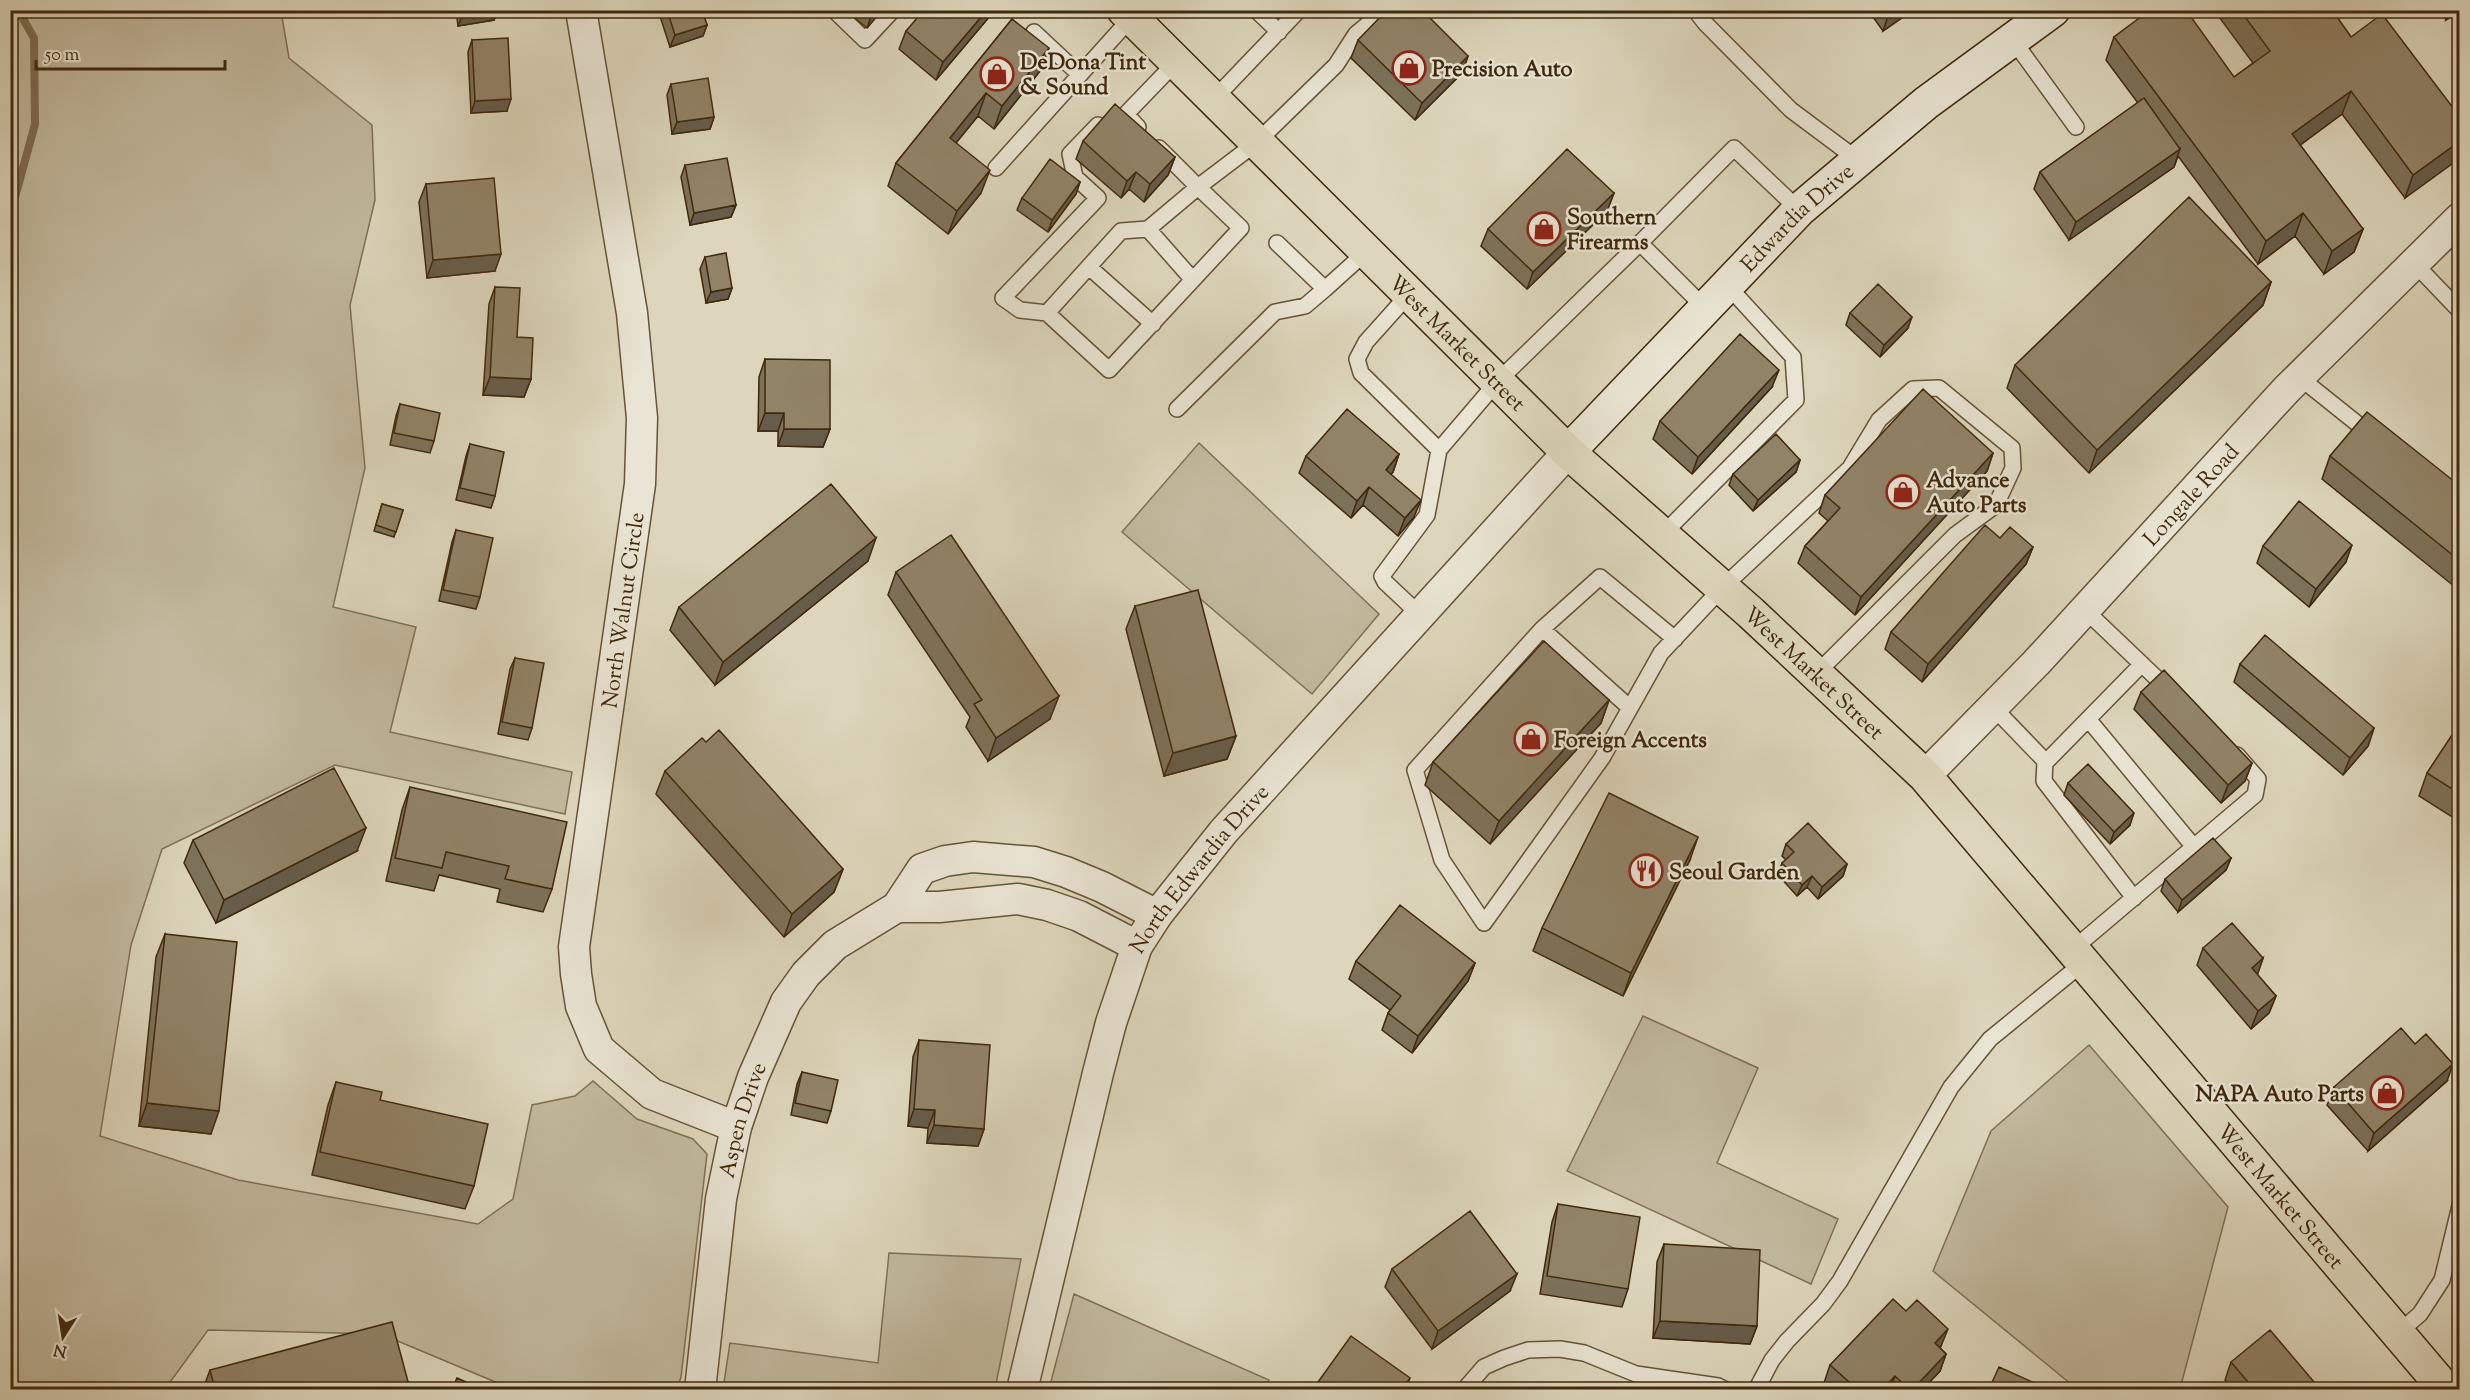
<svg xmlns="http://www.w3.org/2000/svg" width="2470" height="1400" font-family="'Sorts Mill Goudy',serif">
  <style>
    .green { fill: #c2b99e; stroke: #807156; stroke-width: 1.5 }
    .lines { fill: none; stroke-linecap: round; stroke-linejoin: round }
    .stream { stroke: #7d6d52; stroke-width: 8 }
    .lane-casing { stroke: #665439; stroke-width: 18 }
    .street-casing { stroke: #665439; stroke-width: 33 }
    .secondary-casing { stroke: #3f290d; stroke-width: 36 }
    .primary-casing { stroke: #3f290d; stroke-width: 36 }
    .lane { stroke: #e9e4d3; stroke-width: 15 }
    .street { stroke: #e9e4d3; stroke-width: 30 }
    .secondary { stroke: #e9e4d3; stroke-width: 33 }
    .primary { stroke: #ddd6bc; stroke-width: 33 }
    .wall { fill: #7d7159; stroke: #3f290d; stroke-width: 1.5 }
    .shaded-wall { fill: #665c49; stroke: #3f290d; stroke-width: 1.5 }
    .building { fill: #918368; stroke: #3f290d; stroke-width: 1.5 }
    .labels { text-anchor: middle; stroke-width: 5; stroke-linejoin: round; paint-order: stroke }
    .poi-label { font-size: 22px; font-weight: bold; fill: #3f290d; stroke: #e9e4d3; text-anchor: start }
    .street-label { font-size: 22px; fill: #3f290d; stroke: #e9e4d3 }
  </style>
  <rect width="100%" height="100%" fill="#ddd6bc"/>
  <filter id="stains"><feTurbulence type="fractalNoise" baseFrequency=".00333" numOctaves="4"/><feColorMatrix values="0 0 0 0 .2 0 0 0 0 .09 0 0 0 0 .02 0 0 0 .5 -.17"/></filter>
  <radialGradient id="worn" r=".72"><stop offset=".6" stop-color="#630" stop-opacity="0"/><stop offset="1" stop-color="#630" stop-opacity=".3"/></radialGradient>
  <!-- green -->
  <path class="green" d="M10,11h271l8,47 83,67 3,75 -25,105 15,163 -32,139 83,20 -26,105 182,40 -7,42 -230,-49 -173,84 -31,96 -31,191 138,44 240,44 35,-25 19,-94 43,-9 18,-15 44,38 56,20 14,15 -26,223 -4,12h-165l-131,-55 -173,-4 -43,59h-154z
    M1199,443l180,171 -67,80 -190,-162z
    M1643,1016l115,52 -41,95 121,56 -27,65 -244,-113z
    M2089,1045l139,162 -48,182h-103l-144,-118 58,-140z
    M889,1253l132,6 -26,130h-272l7,-46 148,20z
    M1074,1294l195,86 -6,10 -214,-1z"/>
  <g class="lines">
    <!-- stream -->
    <path class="stream" d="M10,216l25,-92 -1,-86 -16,-28"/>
    <!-- lane casing -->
    <g class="lane-casing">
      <path id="lane" d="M834,10l31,30 28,-30
        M1256,10l23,22
        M1695,10l11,14 85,86 67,50
        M1034,32l46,43
        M2013,40l63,87
        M1213,100l86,-90
        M1098,125l-28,29 5,23 23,21 -95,100 17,12 27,3 62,57 132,-142 -43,-41 58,-44 80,-78 20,-31 29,-24
        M1138,127l-12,-13 50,-52
        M1159,148l39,39 -50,42 45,51
        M996,168l135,-150
        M1277,243l48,46 41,-37
        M1640,243l94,-95 65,62
        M2414,263l46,48
        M1089,267l64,57
        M1409,294l-43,48 -9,17 4,14 78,77
        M1047,313l74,-82 27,-2
        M2299,377l75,60
        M1177,409l98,-97 30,-6 20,-17
        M1662,535l134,-135 -3,-43 -67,-73
        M2085,610l85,81
        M1419,614l-34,-32 -3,-6 45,-61 12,-65 58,-68 143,-139 65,65
        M1542,629l58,-52 75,62
        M1993,707l52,54 -1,20 90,117
        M1630,708l-88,-79 -127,141 27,90 42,63 118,-165 59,-105 61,-65 128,-120 29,-48 34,-31 26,-1 73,60 1,20 -17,37 -41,30 -139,139
        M2088,719l106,128
        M2045,763l97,-99
        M2072,950l183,-155 3,-16 -21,-24
        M2398,1333l22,-19 22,-34 18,-74
        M1464,1390l20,-23 20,-9 24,-8 32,-1 24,4 52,21 82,12 8,4
        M1756,1390l16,-30 15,-19 36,-37 17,-23 111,-194 39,-48 93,-76"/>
    </g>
    <!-- street casing -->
    <g class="street-casing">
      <g id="street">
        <path d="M581,10l51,303 10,105 -2,66 -66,463 2,27 5,32 18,43 53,45 84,33"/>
        <path id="s1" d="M1925,776l111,-113 251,-274 173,-171"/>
        <path d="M897,907h42l79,-8 29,6 32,11 58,30"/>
        <path id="s2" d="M700,1390l21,-191 15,-72 17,-50 33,-75 20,-28 29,-29 62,-38 25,-38 23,-8 28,-4 61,5 32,10 36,15 55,28"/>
        <path id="s3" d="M1022,1390l76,-317 13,-50 26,-77 20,-31 67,-84 344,-379"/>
      </g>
    </g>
    <!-- secondary casing -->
    <g class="secondary-casing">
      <g id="secondary">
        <path id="s4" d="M1568,452l231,-242 127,-107 127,-93"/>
      </g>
    </g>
    <!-- primary casing -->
    <g class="primary-casing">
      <g id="primary">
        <path id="s5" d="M1124,10l444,442 183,161 174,163 521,614"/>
      </g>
    </g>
    <!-- lane -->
    <use href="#lane" class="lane"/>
    <!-- street -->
    <use href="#street" class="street"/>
    <!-- secondary -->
    <use href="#secondary" class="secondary"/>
    <!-- primary -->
    <use href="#primary" class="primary"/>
  </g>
  <!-- wall -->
  <path class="wall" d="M456,10h42l-4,10 -36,6z
    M658,10h44l5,15 -4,11 -33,11z
    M845,10h37l-15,18z
    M995,10l-59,70 -37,-31 7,-18z
    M1868,10h45l-30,21z
    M2214,10h118l19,27 109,80 -55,81 -63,-84 -42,31 63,84 -9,23 -30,22 -29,-38 -37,28 -80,-108 -4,11 -105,73 -35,-51 6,-17 98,-69 -32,-43 8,-23 120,40 19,-14z
    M2440,10h20v1l-14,9z
    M1012,19l28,52 -46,58 -16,-13 -22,27 25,50 -33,41 -60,-48 8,-23z
    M472,40l35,71 -36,2 -3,-61z
    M1358,40l110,16 -6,17 -47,47 -64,-62z
    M671,84l43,33 -4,12 -38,5 -5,-39z
    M1083,141l92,16 -7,18 -24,27 -15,-13 -8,9 -45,-39z
    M685,165l51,40 -5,12 -41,8 -9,-48z
    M1080,182l-4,12 -28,38 -31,-22 5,-12z
    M426,184l69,87 -68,7 -8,-76z
    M1614,193l-7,18 -80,78 -46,-43 7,-17z
    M705,257l27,31 -4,11 -22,4 -6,-34z
    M2271,282l-8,23 -174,168 -82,-85 8,-23z
    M495,287l22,50 14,42 -7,18 -41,-2 6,-91z
    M1850,313l58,15 -28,29 -34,-32z
    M765,359l65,70 -7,18 -45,-1v-15h-20l1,-54z
    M1772,387l-80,87 -39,-35 7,-18z
    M400,404l34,37 -4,12 -40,-8 6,-29z
    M470,444l25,52 -4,12 -35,-8 10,-44z
    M1993,453l-6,18 -132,144 -57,-52 7,-17 23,-25 -9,-8 6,-18z
    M1399,454l-6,18 -2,2 23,43 -16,19 -35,-31 -12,13 -52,-45 7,-17z
    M2330,456l130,30v105l-138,-112z
    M1800,460l-4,12 -43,39 -24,-26 4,-11z
    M382,504l21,6 -9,27 -20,-6z
    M456,530l24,67 -4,12 -37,-8 13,-59z
    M2000,538l33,9 -7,17 -104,118 -37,-33 6,-17z
    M2263,546l83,16 -37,45 -52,-44z
    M868,561l-153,124 -45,-55 9,-23z
    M896,572l154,147 -62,42 -22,-34 4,-10 -82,-122z
    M1135,606l101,130 -9,23 -63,17 -38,-147z
    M515,658l17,70 -4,12 -30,-6 12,-65z
    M2240,664l134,64 -6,18 -25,29 -109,-93z
    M2141,692l111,71 -7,18 -24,22 -87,-94z
    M1609,700l-8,23 -111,121 -65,-59 8,-23z
    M2460,723v99l-41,-26 8,-23z
    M665,771l178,98 -9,23 -50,45 -128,-143z
    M2068,783l62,42 -20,19 -46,-49z
    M410,787l142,102 -9,23 -46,-10 3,-13 -61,-14 -5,16 -48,-10 16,-71z
    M193,840l164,11 -141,72 -32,-60z
    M1786,844l61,20 -4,12 -25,23 -11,-12 -10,9 -19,-21 4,-12 4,-3 -4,-4z
    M2231,858l-5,12 -48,42 -17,-21 4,-12z
    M1690,860l-67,136 -90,-45 9,-23z
    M165,934l46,200 -72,-8 17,-169z
    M2203,948l60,10 -6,17 19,21 -7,17 -18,16 -54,-64z
    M1356,961l119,2 -7,18 -56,72 -30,-23 6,-17 2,-3 -41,-31z
    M919,1040l65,89 -6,17 -51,-3 1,-15 -20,-2 5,-69z
    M802,1072l29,39 -4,12 -36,-8 6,-31z
    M2447,1081l-79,70 -41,-46 7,-18z
    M336,1082l44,18 94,86 -9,23 -153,-34 16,-70z
    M1558,1204l70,85 -6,18 -82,-13 12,-72z
    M1664,1244l93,82 -7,18 -97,-6 4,-76z
    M1392,1269l118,22 -78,58 -47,-62z
    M1941,1346l-1,2 6,6 -6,17 -17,18h-92l-7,-6 6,-18z
    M2231,1362l89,27h-87l-8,-9z
    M210,1370l200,19h-207z"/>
  <!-- shaded-wall -->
  <path class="shaded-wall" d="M486,10h12l-4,10 -36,6 5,-12z
    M882,10l-15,18 6,-17z
    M987,10h8l-59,70 7,-18z
    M1890,10h23l-30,21z
    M2450,10l10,1 -14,9z
    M707,25l-4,11 -33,11 5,-12z
    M1049,48l-9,23 -46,58 8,-23z
    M1468,56l-6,17 -47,47 7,-17z
    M2351,91l-9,23 -58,43 8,-23z
    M986,93l-8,23 -37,45 9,-23z
    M511,99l-4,12 -36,2 4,-12z
    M714,117l-4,12 -38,5 5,-12z
    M2460,141v17l-55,40 8,-23z
    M2180,149l-6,18 -105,73 7,-18z
    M1175,157l-7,18 -24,27 6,-18z
    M990,170l-9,23 -33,41 9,-23z
    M1136,172l-7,17 -8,9 6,-17z
    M1080,182l-4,12 -28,38 4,-12z
    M1614,193l-7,18 -80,78 6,-17z
    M736,205l-5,12 -41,8 4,-12z
    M2303,213l-8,23 -37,28 8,-23z
    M2363,229l-9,23 -30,22 8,-23z
    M501,254l-6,17 -68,7 6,-18z
    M2271,282l-8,23 -174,168 8,-23z
    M732,288l-4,11 -22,4 5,-11z
    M1912,317l-4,11 -28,29 4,-12z
    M1779,370l-7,17 -80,87 6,-17z
    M490,377l41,2 -7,18 -41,-2z
    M765,413h19l-6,18h-20z
    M784,429h46l-7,18 -45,-1z
    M1993,453l-6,18 -132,144 6,-18z
    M1399,454l-6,18 -14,15 7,-17z
    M1800,460l-4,12 -43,39 5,-11z
    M1369,487l-6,18 -12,13 6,-17z
    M1421,500l-7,17 -16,19 7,-18z
    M876,538l-8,23 -153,124 8,-23z
    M2352,545l-6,17 -37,45 7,-18z
    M2033,547l-7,17 -104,118 6,-18z
    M1059,696l-9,23 -62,42 8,-23z
    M1609,700l-8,23 -111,121 9,-23z
    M2374,728l-6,18 -25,29 7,-17z
    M1236,736l-9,23 -63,17 9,-23z
    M2252,763l-7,18 -24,22 7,-18z
    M2134,813l-4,12 -20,19 4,-12z
    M366,828l-9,23 -141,72 8,-23z
    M1698,837l-8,23 -67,136 8,-23z
    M2231,858l-5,12 -48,42 4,-12z
    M1847,864l-4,12 -25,23 4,-12z
    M843,869l-9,23 -50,45 8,-23z
    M1812,876l-5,11 -10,9 5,-11z
    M2263,958l-6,18 -5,-8z
    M1475,963l-7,18 -56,72 6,-17z
    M2276,996l-7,17 -18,16 7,-18z
    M2453,1064l-6,17 -79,70 6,-18z
    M147,1103l72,8 -8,23 -72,-8z
    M914,1109l21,1 -7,18 -20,-2z
    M934,1125l50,4 -6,17 -51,-3z
    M1517,1274l-7,17 -78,58 6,-18z
    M1660,1321l97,5 -7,18 -97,-6z
    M1948,1329l-7,17 -13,15 7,-18z
    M1946,1354l-6,17 -17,18h-10z
    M1895,1376l-5,13h-7z
    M1410,1378l-4,11h-4z"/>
  <!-- building -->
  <path class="building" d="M462,10h24l-23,4z
    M667,10h35l5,15 -32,10z
    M924,10h63l-44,52 -37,-31z
    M1387,10h35l46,46 -46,47 -64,-63z
    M2150,10h36l48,67 36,-26 -30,-41h92l19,27 31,-23 78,103v24l-47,34 -62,-84 -59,43 71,95 -31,22 -29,-38 -37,28 -152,-204z
    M1012,19l37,29 -47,58 -16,-13 -36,45 40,32 -33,41 -61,-48z
    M508,38l3,61 -36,2 -3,-61z
    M708,78l6,39 -37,5 -6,-38z
    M2144,98l36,51 -104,73 -36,-50z
    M1115,104l60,53 -25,27 -14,-12 -9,9 -44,-40z
    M1567,149l47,44 -81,79 -45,-43z
    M727,158l9,47 -42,8 -9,-48z
    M1050,159l30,23 -28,38 -30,-22z
    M494,178l7,76 -68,6 -7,-76z
    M2189,197l82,85 -174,168 -82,-85z
    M726,253l6,35 -21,4 -6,-35z
    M1878,284l34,33 -28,28 -34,-32z
    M495,287l25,1 -3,49 16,1 -2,41 -41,-2z
    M1740,334l39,36 -81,87 -38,-36z
    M765,359l65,1v69h-46v-16h-19z
    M1923,389l70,64 -132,144 -56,-51 35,-38 -15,-13z
    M400,404l40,9 -6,28 -40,-8z
    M1347,409l52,45 -13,16 35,30 -16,18 -36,-31 -12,14 -51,-45z
    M2367,412l93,74v75l-130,-105z
    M1776,434l24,26 -42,40 -25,-26z
    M470,444l34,8 -9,44 -35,-8z
    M831,484l45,54 -153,124 -44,-55z
    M2299,501l53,44 -36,44 -53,-43z
    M382,504l21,6 -7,22 -20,-7z
    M1985,525l15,13 10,-11 23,20 -105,117 -37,-32z
    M456,530l37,8 -13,59 -37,-7z
    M951,535l108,161 -63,42 -22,-34 8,-4 -86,-128z
    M1198,590l38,146 -63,17 -38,-147z
    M2265,635l109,93 -24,30 -110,-94z
    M1544,641l65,59 -110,121 -66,-59z
    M515,658l29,5 -12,65 -30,-6z
    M2164,670l88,93 -24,22 -87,-93z
    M2460,723v71l-33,-21z
    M719,730l124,139 -51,45 -127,-143 37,-33 4,4z
    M2088,764l46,49 -20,19 -46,-49z
    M334,768l32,60 -142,72 -31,-60z
    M410,787l157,35 -15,67 -47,-10 4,-13 -63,-14 -4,16 -47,-10z
    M1609,793l89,44 -67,136 -89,-45z
    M1808,823l39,41 -25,23 -10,-11 -10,9 -20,-22 12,-11 -8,-8z
    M2213,838l18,20 -49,42 -17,-21z
    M1400,905l75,58 -57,73 -30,-23 13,-17 -45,-35z
    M2232,923l31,35 -11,10 24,28 -18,15 -55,-63z
    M165,934l72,8 -18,169 -72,-8z
    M2401,1028l14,16 11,-10 27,30 -79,69 -40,-46z
    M919,1040l71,5 -6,84 -50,-4 1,-15 -21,-1z
    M802,1072l36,8 -7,31 -36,-8z
    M336,1082l46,10 -2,8 108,24 -14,62 -154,-34z
    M1558,1204l82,13 -12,72 -81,-13z
    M1470,1211l47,63 -79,57 -46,-62z
    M1664,1244l96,6 -3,76 -97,-5z
    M1893,1299l13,12 11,-11 31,29 -13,14 11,11 -33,35h-4l-14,-13 -12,13h-26l-27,-24z
    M392,1322l18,67h-195l-5,-19z
    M2270,1330l50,59h-66l-23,-27z
    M1351,1336l59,42 -8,11h-89z
    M1999,1367l49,22h-59z
    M457,1378l25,11h-30z"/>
  <!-- icons -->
  <defs>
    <g id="shop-ring" transform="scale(1.725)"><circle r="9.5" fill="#e9e4d3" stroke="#8f2418" stroke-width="1.5"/><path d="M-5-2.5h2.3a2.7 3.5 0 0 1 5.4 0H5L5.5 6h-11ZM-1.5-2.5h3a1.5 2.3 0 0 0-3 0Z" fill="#8f2418"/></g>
    <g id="restaurant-ring" transform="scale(1.725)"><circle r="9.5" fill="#e9e4d3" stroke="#8f2418" stroke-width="1.5"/><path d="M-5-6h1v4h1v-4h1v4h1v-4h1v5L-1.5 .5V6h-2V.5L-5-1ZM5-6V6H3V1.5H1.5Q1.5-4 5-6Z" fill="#8f2418"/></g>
  </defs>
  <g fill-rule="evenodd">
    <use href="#shop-ring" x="1409" y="68"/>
    <use href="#shop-ring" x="997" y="74"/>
    <use href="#shop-ring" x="1544" y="229"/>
    <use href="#shop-ring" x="1903" y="492"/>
    <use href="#shop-ring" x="1531" y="739"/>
    <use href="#restaurant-ring" x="1646" y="871"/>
    <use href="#shop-ring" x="2387" y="1093"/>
  </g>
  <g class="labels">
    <!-- poi labels -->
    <g class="poi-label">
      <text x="1020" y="69">DeDona Tint<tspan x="1020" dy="25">&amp; Sound</tspan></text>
      <text x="1432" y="76">Precision Auto</text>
      <text x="1567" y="224">Southern<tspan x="1567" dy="25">Firearms</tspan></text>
      <text x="1926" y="487">Advance<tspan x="1926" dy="25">Auto Parts</tspan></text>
      <text x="1554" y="747">Foreign Accents</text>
      <text x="1669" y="879">Seoul Garden</text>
      <text x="2364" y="1101" text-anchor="end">NAPA Auto Parts</text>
    </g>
    <!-- street labels -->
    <g class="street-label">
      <text dy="8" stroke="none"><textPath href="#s4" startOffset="328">Edwardia Drive</textPath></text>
      <text dy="8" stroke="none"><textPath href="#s5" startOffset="471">West Market Street</textPath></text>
      <text dy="8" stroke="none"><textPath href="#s1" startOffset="387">Longale Road</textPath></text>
      <text transform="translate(622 610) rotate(-82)" y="8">North Walnut Circle</text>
      <text dy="8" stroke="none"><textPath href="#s5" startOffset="957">West Market Street</textPath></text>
      <text dy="8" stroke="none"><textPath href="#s3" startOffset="558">North Edwardia Drive</textPath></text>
      <text dy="8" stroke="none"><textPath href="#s2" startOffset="274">Aspen Drive</textPath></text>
      <text dy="8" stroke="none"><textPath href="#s5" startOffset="1659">West Market Street</textPath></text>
    </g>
  </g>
  <!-- margin -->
  <rect width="2470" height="1400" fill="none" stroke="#ddd6bc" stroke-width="36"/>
  <rect x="12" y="12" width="2446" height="1376" fill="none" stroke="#3f290d" stroke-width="3"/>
  <rect x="18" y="18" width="2434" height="1364" fill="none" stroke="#3f290d" stroke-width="1.5"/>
  <!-- north arrow -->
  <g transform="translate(63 1337) rotate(192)" stroke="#e9e4d3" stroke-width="4.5" paint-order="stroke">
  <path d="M0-4.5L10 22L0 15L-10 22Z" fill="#3f290d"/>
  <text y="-9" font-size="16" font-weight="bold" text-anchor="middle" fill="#3f290d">N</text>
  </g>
  <!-- scale -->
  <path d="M36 60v9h189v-9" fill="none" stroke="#3f290d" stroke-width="3"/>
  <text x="45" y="60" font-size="18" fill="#3f290d" stroke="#e9e4d3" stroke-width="4.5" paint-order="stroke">50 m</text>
  <rect width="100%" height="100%" filter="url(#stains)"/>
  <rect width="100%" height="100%" fill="url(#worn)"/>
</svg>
